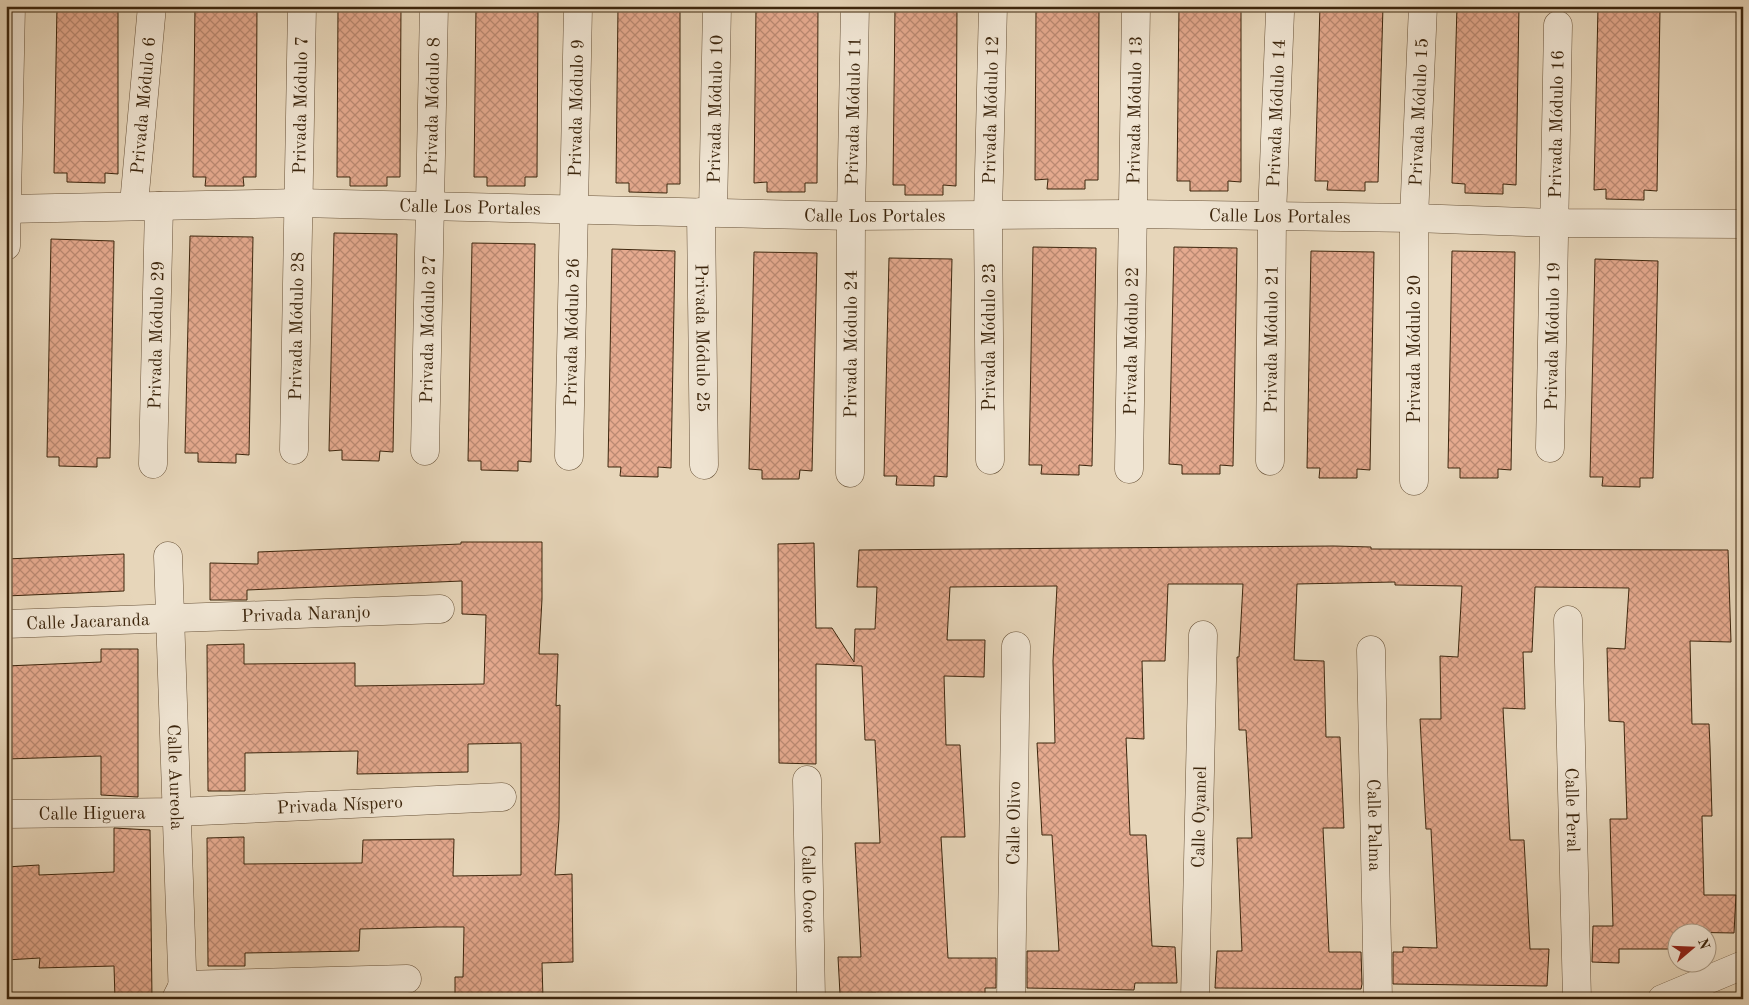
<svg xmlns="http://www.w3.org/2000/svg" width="1749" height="1005" font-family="'Old Standard TT',serif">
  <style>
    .building { fill: url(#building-cross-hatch); stroke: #3d260d }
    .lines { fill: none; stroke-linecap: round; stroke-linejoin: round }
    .minor-casing { stroke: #685238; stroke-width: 29 }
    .minor { stroke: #efe4d2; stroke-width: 28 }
    .labels { text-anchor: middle; stroke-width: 4.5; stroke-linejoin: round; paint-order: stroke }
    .street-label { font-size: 18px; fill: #3d260d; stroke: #efe4d2 }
  </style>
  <defs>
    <pattern id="building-cross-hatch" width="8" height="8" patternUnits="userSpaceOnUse" patternTransform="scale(1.25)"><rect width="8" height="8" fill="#e5aa8f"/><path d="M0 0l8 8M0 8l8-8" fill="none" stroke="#bb8a73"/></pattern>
  </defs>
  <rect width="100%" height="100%" fill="#e7d6ba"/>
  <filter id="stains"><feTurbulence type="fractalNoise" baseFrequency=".004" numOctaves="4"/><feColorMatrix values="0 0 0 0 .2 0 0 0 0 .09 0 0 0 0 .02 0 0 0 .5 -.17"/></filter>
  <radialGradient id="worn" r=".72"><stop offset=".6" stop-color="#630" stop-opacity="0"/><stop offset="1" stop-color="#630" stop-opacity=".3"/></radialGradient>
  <!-- building -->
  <path class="building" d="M57,6h61v168l-13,-1v10l-38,-1v-9h-13z
    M195,6h62l-1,171h-13l1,9h-39l1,-9h-13z
    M338,6h63l-1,171h-13v9h-37v-9h-13z
    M476,6h62l-1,171h-12v9h-38v-9h-13z
    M618,6h62v178h-13v9l-38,-1v-9h-13z
    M756,6h62l-1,177h-12v9h-38v-10l-13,1z
    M895,6h62l-1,180 -13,-1v10h-38v-10h-12z
    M1036,6h63l-1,174h-13v9h-38l1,-10 -13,1z
    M1179,6h62v176l-13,-1v10h-38v-10h-13z
    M1320,6h63l-5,176h-13v9l-38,-1 1,-9h-13z
    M1457,6h62l-3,179 -13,-1v10l-38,-1v-9l-13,-1z
    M1648,6v2l12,1 -3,182 -13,-1v10l-38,-1v-10l-12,1 4,-183z
    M334,233l63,1 -4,218 -13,-1 -1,10 -37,-1v-10l-13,1z
    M190,236l63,1 -4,218 -13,-1v9l-38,-1v-9h-13z
    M51,239l63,2 -4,217h-13v9l-38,-1v-9h-12z
    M472,243l63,1 -4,218 -13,-1v10l-37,-1v-9h-13z
    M1033,247l63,1 -4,218 -13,-1v10l-38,-1 1,-9h-13z
    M1174,247l63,1 -4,218 -13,-1v9h-38v-9l-13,-1z
    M612,249l63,2 -4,217 -13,-1v10l-38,-1 1,-9h-13z
    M1311,251l63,1 -4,218 -13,-1v9h-38l1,-10h-13z
    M1452,251l63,1 -4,218 -13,-1v9h-38v-10h-12z
    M754,252l63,1 -5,218 -12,-1 -1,9h-37v-9l-13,-1z
    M889,258l63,1 -5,218 -13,-1v10l-38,-1 1,-9h-13z
    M1595,259l63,2 -5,217h-13v9l-38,-1 1,-9h-13z
    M461,542h81v57l-3,55h19l-2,52 4,-1 -1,114 -4,56 17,-1 1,88 -31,1 1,36h-88v-22h8l1,-50h-27l-77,2 -1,22 -114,2v13h-37l-1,-128 37,-1v27l118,-1 1,-23 91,-1 -1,37 68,-1v-132l-53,1v28l-111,2 1,-23 -113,2v38h-37l-1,-146 37,-1v20l111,-1v23l129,-2 2,-69 -24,-1v-33l-215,9v10h-37v-37l48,1v-12l203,-8z
    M814,543l2,85h16l22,34 1,-33h20l2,-42h-20l2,-37 475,-4 37,1v2l357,1 3,92 -41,-1 2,83h17l1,23 2,69h-10l2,79h32l-2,38 -58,-1v17h-57v14l-27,-1 1,-36h20l-3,-107h17l-3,-97 -15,-1 -2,-73 18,1 4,-61 -94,-1 -3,65h-9l2,57 -22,-1 7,132h14l6,109h19l-2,37 -154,-2v-32h10v-5l34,1 -6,-119h-5l-6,-110h21l-1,-63 18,1 4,-71 -67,-1v-3l-98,2 -3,76 30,1 2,76h14l4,91h-21l6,124h32l1,32 -1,5 -146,-1 2,-37h25l-5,-113h15l-6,-108h-7l-2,-73h2l4,-73h-75l-3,77h-23l2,78 -18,-1 1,23 3,74h16l6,111 23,1 2,36h-42l-1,7 -107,-2v-37h32l-7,-116h-10l-5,-92h18l-2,-82 4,-75 -107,1 -3,53h38l-1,37 -40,-1 2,69h14l5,92h-24l7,121h48v30h-11v8h-109v-3l-36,1 -2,-37h23l-6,-114h25l-5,-103h-10l-3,-74 -46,-2v100l-37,-1 -1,-219z
    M124,554v37l-118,5v-37z
    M101,649h37v148l-37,-2v-39l-95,3v-93l95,-4z
    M114,828l36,2 2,169h-37l-1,-33 -75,2 1,-10 -34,2v-93l33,-2v10l75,-3z"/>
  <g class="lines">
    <!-- minor casing -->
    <g class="minor-casing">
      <g id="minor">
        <path id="s1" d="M134,204l18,-198"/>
        <path id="s2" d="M6,209l293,-6 552,13 283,-2 280,4 140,5 189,1"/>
        <path id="s3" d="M701,212l3,253"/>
        <path id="s4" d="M713,213l4,-207"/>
        <path d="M6,246l5,-240"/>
        <path id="s5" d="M1550,448l8,-423"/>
        <path id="s6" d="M294,450l8,-444"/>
        <path id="s7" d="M425,451l9,-445"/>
        <path id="s8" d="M569,456l9,-449"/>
        <path id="s9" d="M990,460l-2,-246 5,-208"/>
        <path id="s10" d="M1270,461l2,-245 8,-204"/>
        <path id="s11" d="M153,464l6,-258"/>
        <path id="s12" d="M1129,469l7,-463"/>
        <path id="s13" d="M850,473l1,-257 4,-210"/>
        <path id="s14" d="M1414,481v-263l9,-212"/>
        <path id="s15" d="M168,556l15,443"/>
        <path id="s16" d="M1568,620l9,379"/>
        <path id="s17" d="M6,624l434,-15"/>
        <path id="s18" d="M1371,650l7,349"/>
        <path id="s19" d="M807,780l4,219"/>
        <path id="s20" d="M6,814l172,-2 324,-15"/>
        <path d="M176,999l7,-14 224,-6"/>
        <path id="s21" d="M1011,999l5,-353"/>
        <path id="s22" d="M1195,999l8,-364"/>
        <path d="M1662,999l81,-34"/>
      </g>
    </g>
    <!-- minor -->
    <use href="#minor" class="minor"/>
  </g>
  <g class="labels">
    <!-- street labels -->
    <g class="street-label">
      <text dy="6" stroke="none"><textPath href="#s1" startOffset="99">Privada Módulo 6</textPath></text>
      <text dy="6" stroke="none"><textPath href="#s6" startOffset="345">Privada Módulo 7</textPath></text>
      <text dy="6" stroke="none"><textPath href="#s7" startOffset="345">Privada Módulo 8</textPath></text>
      <text dy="6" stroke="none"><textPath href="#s8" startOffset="348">Privada Módulo 9</textPath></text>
      <text dy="6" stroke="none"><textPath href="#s4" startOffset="104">Privada Módulo 10</textPath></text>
      <text dy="6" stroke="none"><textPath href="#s9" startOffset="350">Privada Módulo 12</textPath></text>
      <text dy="6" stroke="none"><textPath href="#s12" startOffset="359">Privada Módulo 13</textPath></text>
      <text dy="6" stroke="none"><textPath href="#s13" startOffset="362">Privada Módulo 11</textPath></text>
      <text dy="6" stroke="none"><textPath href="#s14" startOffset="369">Privada Módulo 15</textPath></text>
      <text dy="6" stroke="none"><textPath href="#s10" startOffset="348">Privada Módulo 14</textPath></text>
      <text dy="6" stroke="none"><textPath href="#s5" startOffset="324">Privada Módulo 16</textPath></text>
      <text dy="6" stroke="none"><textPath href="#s2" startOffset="464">Calle Los Portales</textPath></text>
      <text dy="6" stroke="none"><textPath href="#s2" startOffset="869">Calle Los Portales</textPath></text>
      <text dy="6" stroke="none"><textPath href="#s2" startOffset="1274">Calle Los Portales</textPath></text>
      <text dy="6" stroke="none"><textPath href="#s6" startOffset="124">Privada Módulo 28</textPath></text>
      <text dy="6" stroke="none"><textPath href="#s7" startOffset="122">Privada Módulo 27</textPath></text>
      <text dy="6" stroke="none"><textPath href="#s8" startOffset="124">Privada Módulo 26</textPath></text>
      <text dy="6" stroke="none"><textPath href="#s11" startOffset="129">Privada Módulo 29</textPath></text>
      <text dy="6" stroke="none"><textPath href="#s5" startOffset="112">Privada Módulo 19</textPath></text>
      <text transform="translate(989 337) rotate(-90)" y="6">Privada Módulo 23</text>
      <text dy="6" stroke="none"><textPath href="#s3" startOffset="126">Privada Módulo 25</textPath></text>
      <text dy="6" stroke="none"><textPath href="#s10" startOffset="122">Privada Módulo 21</textPath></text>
      <text dy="6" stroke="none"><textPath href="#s12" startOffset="128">Privada Módulo 22</textPath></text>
      <text dy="6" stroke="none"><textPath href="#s13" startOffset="129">Privada Módulo 24</textPath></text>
      <text transform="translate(1414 349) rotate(-90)" y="6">Privada Módulo 20</text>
      <text dy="6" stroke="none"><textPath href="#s17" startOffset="300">Privada Naranjo</textPath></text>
      <text dy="6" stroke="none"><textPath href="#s17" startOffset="82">Calle Jacaranda</textPath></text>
      <text dy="6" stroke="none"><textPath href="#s15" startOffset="221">Calle Aureola</textPath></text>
      <text dy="6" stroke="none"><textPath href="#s20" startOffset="334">Privada Níspero</textPath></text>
      <text dy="6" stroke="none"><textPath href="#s16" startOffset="190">Calle Peral</textPath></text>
      <text dy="6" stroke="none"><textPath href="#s20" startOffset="86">Calle Higuera</textPath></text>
      <text dy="6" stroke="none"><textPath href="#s22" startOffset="182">Calle Oyamel</textPath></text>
      <text dy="6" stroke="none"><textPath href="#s21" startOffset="176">Calle Olivo</textPath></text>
      <text dy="6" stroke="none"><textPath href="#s18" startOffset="175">Calle Palma</textPath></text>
      <text dy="6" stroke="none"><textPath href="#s19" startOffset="109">Calle Ocote</textPath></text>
    </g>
  </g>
  <!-- margin -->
  <rect width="1749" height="1005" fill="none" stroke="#e7d6ba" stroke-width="25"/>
  <rect x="8" y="8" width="1734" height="990" fill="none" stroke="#3d260d" stroke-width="2.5"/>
  <rect x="12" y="12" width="1724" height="980" fill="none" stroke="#3d260d"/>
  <!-- north arrow -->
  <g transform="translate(1692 948) rotate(71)"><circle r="24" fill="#efe4d2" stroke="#a89883"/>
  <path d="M0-4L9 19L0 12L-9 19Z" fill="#8f2418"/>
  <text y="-8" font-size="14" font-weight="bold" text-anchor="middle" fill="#3d260d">N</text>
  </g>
  <rect width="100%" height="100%" filter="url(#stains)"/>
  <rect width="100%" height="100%" fill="url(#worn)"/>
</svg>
